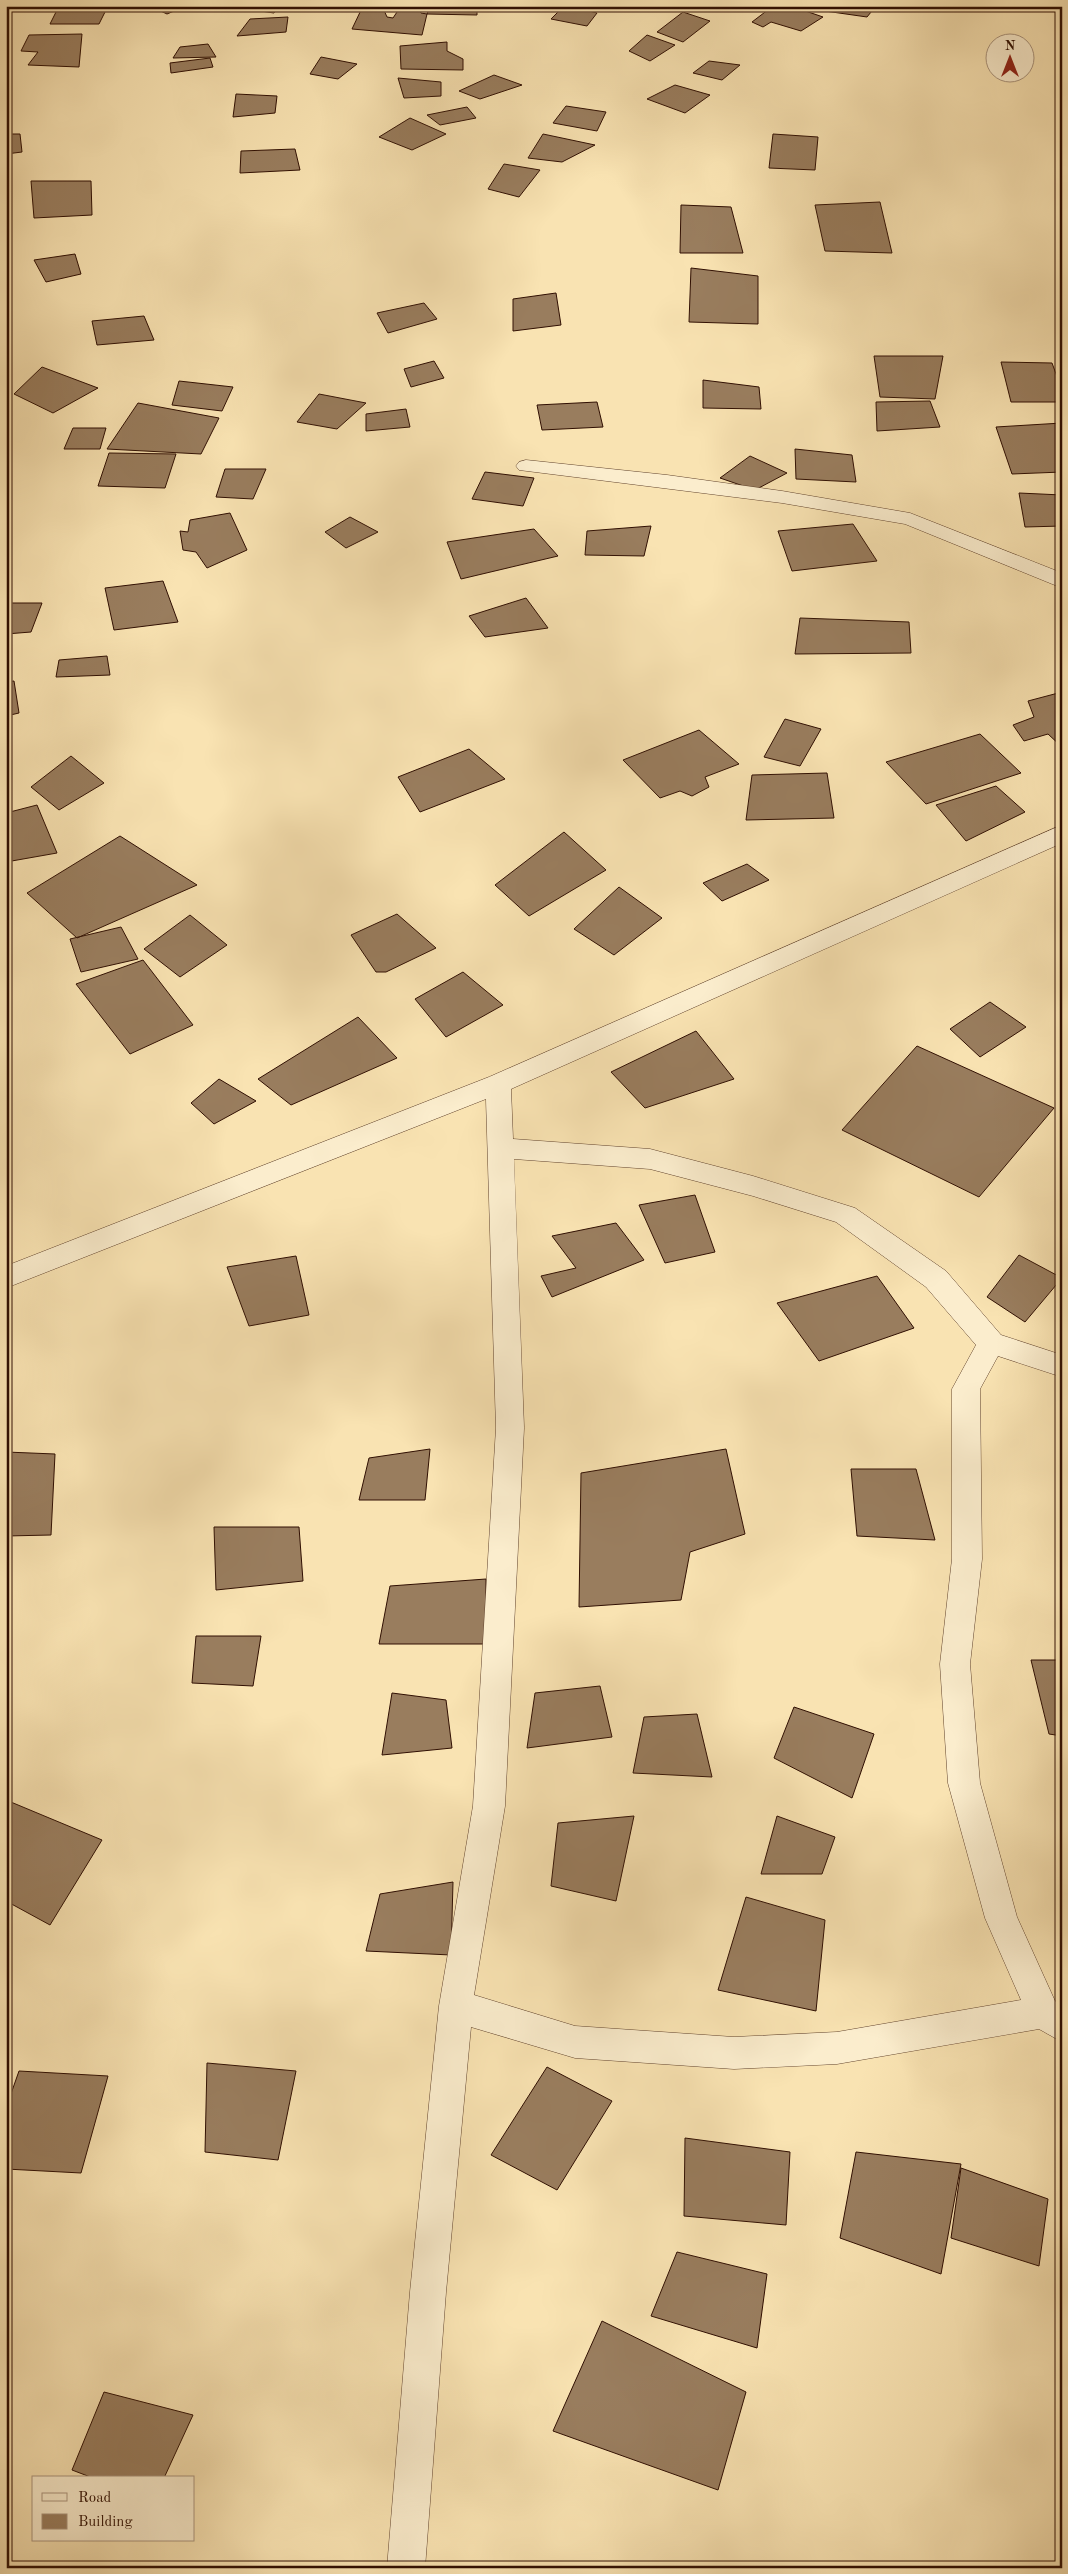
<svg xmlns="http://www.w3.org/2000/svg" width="1068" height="2574" font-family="'Old Standard TT',serif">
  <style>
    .building { fill: #997d5e; stroke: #300f02 }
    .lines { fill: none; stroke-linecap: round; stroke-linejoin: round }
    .minor-casing { stroke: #62442e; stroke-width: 1 }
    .minor { fill: #fbedcd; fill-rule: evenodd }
  </style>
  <rect width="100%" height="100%" fill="#f9e3b2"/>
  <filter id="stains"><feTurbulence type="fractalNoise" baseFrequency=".004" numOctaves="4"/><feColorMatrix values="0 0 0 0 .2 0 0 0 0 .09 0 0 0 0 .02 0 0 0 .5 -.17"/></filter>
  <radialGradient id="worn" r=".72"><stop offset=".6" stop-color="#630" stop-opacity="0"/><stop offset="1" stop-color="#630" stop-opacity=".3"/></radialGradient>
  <!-- building -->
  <path class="building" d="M59,6h49l-9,18h-49z
    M150,6h36l-19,8z
    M242,6h37l-5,7 -33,-5z
    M401,6h17l3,7 6,1 -5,21 -70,-6 10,-21h21l4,9 6,1z
    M430,6h47v9l-50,-1z
    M564,6h6l27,7 -10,13 -36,-7z
    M773,6h18l32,11 -22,14 -30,-9 -8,5 -11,-5z
    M813,6h63l-9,11 -56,-8z
    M683,12l27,9 -27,21 -26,-10z
    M288,17l-2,15 -49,4 13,-17z
    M82,34l-3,33 -51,-2 10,-13 -17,-1 8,-16z
    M647,35l28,10 -25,16 -21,-10z
    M447,42v9l16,8v11l-62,-1 -1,-23z
    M208,44l8,13 -43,1 7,-11z
    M321,57l36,7 -19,15 -28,-5z
    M210,58l3,9 -42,6 -1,-10z
    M709,61l31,4 -18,15 -29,-7z
    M494,75l28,10 -42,14 -21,-8z
    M398,78l43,4v14l-37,2z
    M675,85l35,10 -25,18 -38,-14z
    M236,94l41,2 -2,17 -42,4z
    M566,106l40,6 -9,19 -44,-8z
    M467,107l9,11 -36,7 -13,-10z
    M410,118l36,16 -34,16 -33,-13z
    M6,134h14l2,18 -16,2z
    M543,134l52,11 -33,17 -34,-4z
    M773,134l45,3 -3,33 -46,-2z
    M295,149l5,21 -60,3 1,-22z
    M504,164l36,6 -21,27 -31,-8z
    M31,181h60l1,34 -58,3z
    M880,202l12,51 -67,-2 -10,-46z
    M681,205l50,2 12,46h-63z
    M75,254l6,20 -35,8 -12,-22z
    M691,268l67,8v48l-69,-2z
    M556,293l5,32 -48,6v-32z
    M424,303l13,16 -49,14 -11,-20z
    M144,316l10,24 -57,5 -5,-24z
    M874,356h69l-8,43 -55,-2z
    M434,361l10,17 -33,9 -7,-18z
    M1001,362l51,1 10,27v12h-51z
    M42,367l56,21 -45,25 -39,-19z
    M703,380l56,7 2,22 -58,-1z
    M179,381l54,6 -11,24 -50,-6z
    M319,394l47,9 -29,26 -40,-7z
    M930,401l10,26 -63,4 -1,-29z
    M597,402l6,25 -61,3 -5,-25z
    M138,403l81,15 -18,36 -94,-5z
    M406,409l4,18 -44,4v-17z
    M1062,423v49l-50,2 -16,-47z
    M73,428h33l-6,21h-36z
    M795,449l57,6 4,27 -60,-3z
    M109,453l67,1 -11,34 -67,-2z
    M750,456l37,17 -32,17 -35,-12z
    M225,469h41l-13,30 -37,-2z
    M485,472l49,6 -11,28 -51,-7z
    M1019,493l43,2v31l-37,1z
    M230,513l17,37 -40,18 -11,-16 -13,-2 -3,-19 8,1 2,-12z
    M350,517l28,15 -32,16 -21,-16z
    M853,524l24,37 -85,10 -14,-40z
    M651,526l-7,30 -59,-1 2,-24z
    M534,529l24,27 -97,23 -14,-37z
    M163,581l15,41 -64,8 -9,-42z
    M526,598l22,30 -63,9 -16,-21z
    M6,603h36l-11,29 -25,2z
    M800,618l109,4 2,31 -116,1z
    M107,656l3,19 -54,2 3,-17z
    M14,681l5,32 -13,3v-34z
    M1062,692v55l-14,-13 -24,7 -11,-16 21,-8 -6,-16z
    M785,719l36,10 -21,37 -36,-9z
    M699,730l40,34 -34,13 4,10 -17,9 -12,-5 -20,7 -37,-38z
    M980,734l41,39 -95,31 -40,-42z
    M469,749l36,30 -85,33 -22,-35z
    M71,756l33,27 -45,27 -28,-23z
    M827,773l7,45 -88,2 6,-45z
    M996,786l29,26 -59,29 -30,-36z
    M37,805l20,48 -51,9v-49z
    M564,832l42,38 -77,46 -34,-31z
    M120,836l77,49 -120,53 -50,-45z
    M747,864l22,16 -47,21 -19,-18z
    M619,887l43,31 -48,37 -40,-26z
    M397,914l39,34 -50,24h-10l-25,-37z
    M190,915l37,30 -47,32 -36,-28z
    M121,927l17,32 -57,13 -11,-33z
    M143,960l50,65 -63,29 -54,-70z
    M463,972l40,33 -57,32 -31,-38z
    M990,1002l36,25 -46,30 -30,-28z
    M358,1017l39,41 -106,47 -33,-26z
    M696,1031l38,48 -89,29 -34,-36z
    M917,1046l137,62 -75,89 -137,-67z
    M219,1079l37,22 -42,23 -23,-21z
    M695,1195l20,57 -50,11 -26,-58z
    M616,1223l28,37 -92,37 -11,-21 35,-8 -24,-32z
    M1019,1255l43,23 -37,44 -38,-25z
    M296,1256l13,59 -60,11 -22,-59z
    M877,1276l37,52 -95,33 -42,-58z
    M430,1449l-5,51h-66l10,-42z
    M726,1449l19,85 -55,18 -9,48 -102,7 2,-134z
    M6,1452l49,2 -4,81 -45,1z
    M851,1469h65l19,71 -78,-4z
    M214,1527h85l4,54 -87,9z
    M486,1579v65h-107l11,-58z
    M196,1636h65l-8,50 -61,-3z
    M1031,1660h31v76l-13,-2z
    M600,1686l12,51 -85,11 8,-55z
    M392,1693l54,7 6,48 -70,7z
    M794,1707l80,27 -22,64 -78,-40z
    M697,1714l15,63 -79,-4 11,-56z
    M6,1800l96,40 -52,85 -44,-24z
    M634,1816l-18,85 -65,-15 7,-63z
    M777,1816l58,21 -13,37h-61z
    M453,1882l-2,73 -85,-4 14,-57z
    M746,1897l79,23 -9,91 -98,-21z
    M207,2063l89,8 -18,89 -73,-8z
    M547,2067l65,34 -55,89 -66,-35z
    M19,2071l89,5 -27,97 -75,-4v-61z
    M685,2138l105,14 -4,73 -102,-9z
    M856,2152l105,12 -20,110 -101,-36z
    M961,2168l87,31 -9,67 -88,-28z
    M677,2252l90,22 -10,74 -106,-32z
    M602,2321l144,71 -28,98 -165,-59z
    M104,2392l89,23 -29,63h-71l-21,-8z"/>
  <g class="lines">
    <!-- minor casing -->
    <g class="minor-casing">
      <path id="minor" d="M526,460l141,15 115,16 128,22 152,60v15l-157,-64 -123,-21 -263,-33 -3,-4 3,-4z
        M1062,825v18l-551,246 2,50 137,10 103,27 102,32 91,63 55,64 61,20v22l-64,-21 -18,33 2,170 -12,105 10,119 37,134 38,84 7,5v36l-23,-13 -202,35 -103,5 -159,-11 -104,-31 -25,265 -21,276h-38l23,-276 29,-286 34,-200 23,-378 -10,-329 -480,189v-22l483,-189zM514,1159l136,10 103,27 83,26 90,65 50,58 -24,44v170l-12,105 8,119 37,135 36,82 -184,32 -103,5 -159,-11 -101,-31 31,-189 19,-378z"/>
    </g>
    <!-- minor -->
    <use href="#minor" class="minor"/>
  </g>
  <!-- margin -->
  <rect width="1068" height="2574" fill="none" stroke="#f9e3b2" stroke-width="25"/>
  <rect x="8" y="8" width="1053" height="2559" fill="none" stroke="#300f02" stroke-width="2.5"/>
  <rect x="12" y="12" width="1043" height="2549" fill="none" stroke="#300f02"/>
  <!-- legend -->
  <rect x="32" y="2476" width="162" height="65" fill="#fbedcd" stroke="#aa947c"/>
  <rect x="42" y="2493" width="25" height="8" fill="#fbedcd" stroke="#aa947c"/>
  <text x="78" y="2502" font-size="15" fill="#300f02">Road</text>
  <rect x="42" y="2514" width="25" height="15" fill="#997d5e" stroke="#aa947c"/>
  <text x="78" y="2526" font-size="15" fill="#300f02">Building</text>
  <!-- north arrow -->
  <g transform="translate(1010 58)"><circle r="24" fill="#fbedcd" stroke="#aa947c"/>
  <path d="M0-4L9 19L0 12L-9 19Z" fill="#8f2418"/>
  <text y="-8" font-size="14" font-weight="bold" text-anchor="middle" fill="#300f02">N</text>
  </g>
  <rect width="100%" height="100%" filter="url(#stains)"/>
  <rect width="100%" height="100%" fill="url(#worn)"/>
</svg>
